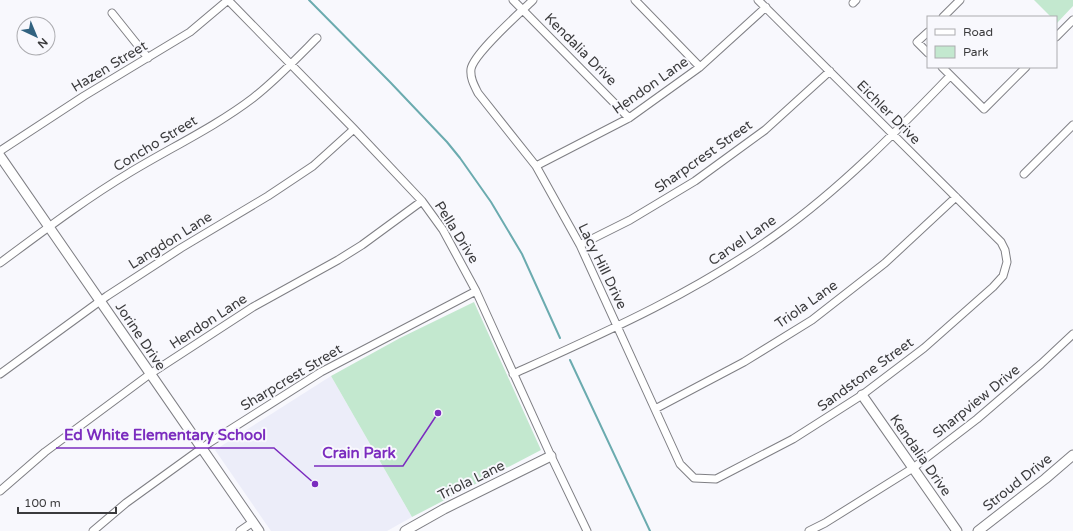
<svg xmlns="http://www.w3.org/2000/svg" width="1073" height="531" font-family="'Varela Round',sans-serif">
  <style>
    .built { fill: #ecedf9 }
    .green { fill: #c3e8cf }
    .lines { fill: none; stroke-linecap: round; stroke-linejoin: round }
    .stream { stroke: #6babaf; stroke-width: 2 }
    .minor-casing { stroke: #7f7f84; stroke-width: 9 }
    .tertiary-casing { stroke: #7f7f84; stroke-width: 11 }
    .minor { stroke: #fff; stroke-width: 7 }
    .tertiary { stroke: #fff; stroke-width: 9 }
    .labels { text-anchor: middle; stroke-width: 4; stroke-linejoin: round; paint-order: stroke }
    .street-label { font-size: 14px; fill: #3b3b3d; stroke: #f8f8fd }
    .leader { fill: none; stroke: #7b2cbf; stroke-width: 1.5 }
    .callout-dot { fill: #7b2cbf; stroke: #f8f8fd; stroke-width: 1.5 }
    .callout-label { font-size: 15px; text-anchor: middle; font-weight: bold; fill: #7b2cbf; stroke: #f8f8fd; stroke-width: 4; stroke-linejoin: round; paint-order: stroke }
  </style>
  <rect width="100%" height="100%" fill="#f8f8fd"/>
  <!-- built -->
  <path class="built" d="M331,376l81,141 -25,14h-116l-56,-81z"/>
  <!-- green -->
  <path class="green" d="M1034,0h39v6l-16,17 -1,-6h-5z
    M474,302l67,148 -129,67 -81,-141 69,-38z"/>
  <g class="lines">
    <!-- stream -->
    <path class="stream" d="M309,0l81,82 57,60 13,16 31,44 31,52 38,84
      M570,360l80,171"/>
    <!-- minor casing -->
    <g class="minor-casing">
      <path id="minor" d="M228,0l126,129 68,72 21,29 33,61 75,165 36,75
        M513,0l116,118
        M533,0c-13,13 -59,53 -62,69 -1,9 3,16 7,24l58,73 44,79 100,219 14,14 22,1 77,-40 69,-44 62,-47 69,-61 10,-11 4,-14 -2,-12 -4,-8 -243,-242
        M635,0l65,67
        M853,3l3,-3
        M112,13l36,45
        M943,17l17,-17
        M928,32l-11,10 11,11
        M1056,37l17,-17
        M942,67l42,42 42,-42
        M0,151l84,-55 106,-64 38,-32
        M536,166l93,-48 71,-51 66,-60
        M1024,174l49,-49
        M580,245l50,-25 65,-39 70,-51 65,-59
        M0,263c42,-31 84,-63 129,-90 41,-25 86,-46 124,-75 23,-18 44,-40 64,-60
        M0,374l107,-78 74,-48 87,-52 45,-30 41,-37
        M513,374c91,-41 182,-81 264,-140 63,-45 119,-102 173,-158
        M655,409l89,-47 68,-42 73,-57 71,-66
        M0,491l45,-39 105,-78 103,-67 85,-47 24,-15 60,-44
        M93,531l33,-28 83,-60 112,-71 155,-81
        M240,531l13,-9
        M809,531l16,-8 88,-55 64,-49 64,-55 32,-30"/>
    </g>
    <!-- tertiary casing -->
    <g class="tertiary-casing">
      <path id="tertiary" d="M0,156c86,125 173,250 259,375
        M862,395l95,136
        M405,531l39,-22 107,-53
        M978,531l67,-52 28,-24"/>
    </g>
    <!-- minor -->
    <use href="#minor" class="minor"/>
    <!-- tertiary -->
    <use href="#tertiary" class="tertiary"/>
  </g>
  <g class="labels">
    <!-- street labels -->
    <g class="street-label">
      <text transform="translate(581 49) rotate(45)" y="5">Kendalia Drive</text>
      <text transform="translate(109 66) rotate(-31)" y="5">Hazen Street</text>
      <text transform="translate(650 85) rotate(-35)" y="5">Hendon Lane</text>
      <text transform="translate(889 112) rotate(45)" y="5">Eichler Drive</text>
      <text transform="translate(155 143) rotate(-31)" y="5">Concho Street</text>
      <text transform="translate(703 156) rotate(-35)" y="5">Sharpcrest Street</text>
      <text transform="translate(457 232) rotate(58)" y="5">Pella Drive</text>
      <text transform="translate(170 240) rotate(-32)" y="5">Langdon Lane</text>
      <text transform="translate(742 240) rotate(-34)" y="5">Carvel Lane</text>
      <text transform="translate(603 266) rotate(64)" y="5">Lacy Hill Drive</text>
      <text transform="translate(806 304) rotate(-35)" y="5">Triola Lane</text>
      <text transform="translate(208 321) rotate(-33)" y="5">Hendon Lane</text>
      <text transform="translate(141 336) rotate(56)" y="5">Jorine Drive</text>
      <text transform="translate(865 374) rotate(-36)" y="5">Sandstone Street</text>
      <text transform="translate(291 377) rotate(-31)" y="5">Sharpcrest Street</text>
      <text transform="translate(976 401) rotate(-39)" y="5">Sharpview Drive</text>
      <text transform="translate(921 455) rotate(55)" y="5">Kendalia Drive</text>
      <text transform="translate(471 480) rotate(-26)" y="5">Triola Lane</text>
      <text transform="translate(1017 482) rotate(-38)" y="5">Stroud Drive</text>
    </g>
  </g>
  <!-- callouts -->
  <path class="leader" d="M315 484L274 448H56M438 413L403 466H314"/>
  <g class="callout-dot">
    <circle cx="315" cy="484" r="4"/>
    <circle cx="438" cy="413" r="4"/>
  </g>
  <g class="callout-label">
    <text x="165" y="440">Ed White Elementary School</text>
    <text x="359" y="458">Crain Park</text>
  </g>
  <!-- legend -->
  <rect x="927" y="16" width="130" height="52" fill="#f8f8fd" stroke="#acacb0"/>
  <rect x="935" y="29" width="20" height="6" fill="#ffffff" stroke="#acacb0"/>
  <text x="963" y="36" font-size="12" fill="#3b3b3d">Road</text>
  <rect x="935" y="46" width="20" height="12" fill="#c3e8cf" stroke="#acacb0"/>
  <text x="963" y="56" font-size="12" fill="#3b3b3d">Park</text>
  <!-- north arrow -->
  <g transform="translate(36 36) rotate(136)"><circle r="19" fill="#f8f8fd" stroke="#acacb0"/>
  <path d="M0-3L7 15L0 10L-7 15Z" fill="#316280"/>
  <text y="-6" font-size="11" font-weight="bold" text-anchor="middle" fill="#3b3b3d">N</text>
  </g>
  <!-- scale -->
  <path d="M18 507v6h98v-6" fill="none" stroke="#3b3b3d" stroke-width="2"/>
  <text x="24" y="507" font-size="12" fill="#3b3b3d" stroke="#f8f8fd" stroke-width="3" paint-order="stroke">100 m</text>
</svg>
